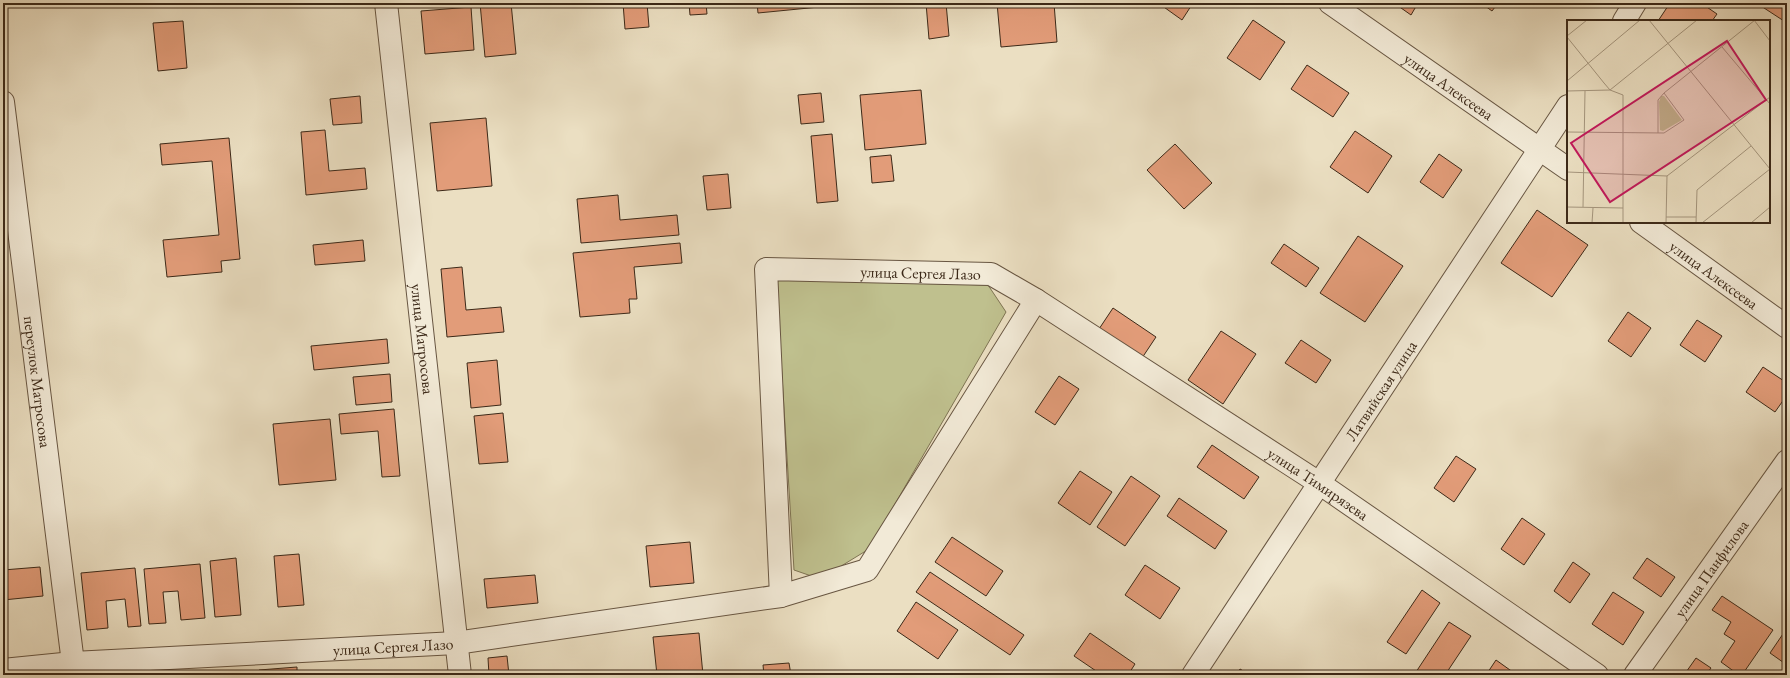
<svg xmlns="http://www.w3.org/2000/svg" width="1790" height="678" font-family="'EB Garamond',serif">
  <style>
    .green { fill: #bfc08e; stroke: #7e7453 }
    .building { fill: #e29c79; stroke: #3c2918 }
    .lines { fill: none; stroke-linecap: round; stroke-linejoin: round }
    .street-casing { stroke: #685642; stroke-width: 24 }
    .street { stroke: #f2ead7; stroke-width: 22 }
    .labels { text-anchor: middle; stroke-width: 3; stroke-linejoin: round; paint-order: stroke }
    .street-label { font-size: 16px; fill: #3c2918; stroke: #f2ead7 }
    .inset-road { fill: none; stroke: #a5967e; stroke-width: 1 }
    .view { fill: #c2185b; fill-opacity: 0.15; stroke: #c2185b; stroke-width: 2 }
    .inset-edge { fill: none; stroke: #3c2918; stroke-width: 2 }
  </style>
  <rect width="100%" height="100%" fill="#ebdfc2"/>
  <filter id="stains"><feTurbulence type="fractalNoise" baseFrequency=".005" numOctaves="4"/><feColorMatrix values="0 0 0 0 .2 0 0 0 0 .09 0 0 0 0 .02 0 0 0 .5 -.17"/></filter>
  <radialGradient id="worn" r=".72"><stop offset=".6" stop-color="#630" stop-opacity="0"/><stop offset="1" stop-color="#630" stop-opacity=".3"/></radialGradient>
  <!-- green -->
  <path class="green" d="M776,279l212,6 18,27 -137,237 -49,30 -26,-9z"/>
  <!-- building -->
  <path class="building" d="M480,3h31l5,51 -31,3z
    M623,3h24l2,24 -24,2z
    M689,3h17l1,11 -17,1z
    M757,3h61l1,4 -61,6z
    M926,3h20l3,33 -20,3z
    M997,3h57l3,39 -56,5z
    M1162,3h31l-11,17 -21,-15z
    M1394,3h24l-7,12z
    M1481,3h17l-6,8z
    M1670,3h31l16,11 -5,7h-54z
    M1763,3h24v20l-26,-17z
    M471,7l3,43 -49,4 -4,-43z
    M1253,20l32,22 -25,38 -33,-22z
    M183,21l4,47 -29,3 -5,-48z
    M1307,65l42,28 -16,24 -42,-28z
    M921,90l5,54 -61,6 -5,-55z
    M821,93l3,29 -23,2 -3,-29z
    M360,96l2,27 -29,2 -3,-26z
    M486,118l6,68 -55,5 -7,-68z
    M325,130l4,41 36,-3 2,21 -61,6 -5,-63z
    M1355,131l37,25 -24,37 -38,-26z
    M832,134l6,67 -21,2 -6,-67z
    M229,138l11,121 -19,2 1,11 -55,5 -4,-37 56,-5 -7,-74 -50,4 -2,-21z
    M1175,144l37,39 -28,26 -37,-39z
    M1439,154l23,16 -19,28 -23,-16z
    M891,155l3,26 -22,2 -2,-26z
    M728,174l3,34 -24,2 -4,-34z
    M618,195l2,25 57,-5 2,20 -98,8 -4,-44z
    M1537,210l51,35 -36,52 -51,-34z
    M1358,236l45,30 -38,56 -45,-29z
    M363,240l2,21 -50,4 -2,-20z
    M680,243l2,20 -48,4 3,32h-8l1,14 -50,4 -7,-64z
    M1284,244l35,24 -13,19 -35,-24z
    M462,267l4,43 35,-3 3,25 -57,5 -6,-68z
    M1113,308l43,29 -14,21 -43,-29z
    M1628,312l23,16 -20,29 -23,-16z
    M1697,320l25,16 -17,26 -25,-17z
    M1221,331l35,23 -33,50 -35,-24z
    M387,339l2,24 -75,7 -3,-24z
    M1301,340l30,20 -15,23 -31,-20z
    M497,360l4,45 -30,3 -4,-45z
    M1763,367l24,16v12l-12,17 -29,-20z
    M390,374l2,28 -36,3 -3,-28z
    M1059,376l20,13 -24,36 -20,-13z
    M394,409l6,67 -18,1 -4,-46 -37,3 -2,-20z
    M503,413l5,49 -29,2 -5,-48z
    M330,419l6,61 -57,5 -6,-61z
    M1212,445l47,32 -15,22 -47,-32z
    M1456,456l20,13 -22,33 -20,-14z
    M1080,471l32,21 -22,33 -32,-22z
    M1131,476l29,20 -35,50 -28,-19z
    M1179,498l48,33 -12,18 -48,-33z
    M1522,518l23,16 -21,31 -23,-16z
    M952,537l51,34 -17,25 -51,-34z
    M690,542l4,41 -44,4 -4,-41z
    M299,554l5,51 -26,2 -4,-51z
    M236,558l5,57 -26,2 -5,-56z
    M1647,558l28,19 -14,20 -28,-19z
    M1573,562l17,12 -20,29 -16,-12z
    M200,564l5,54 -24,2 -3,-29 -15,1 3,31 -17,1 -5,-55z
    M1145,565l35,23 -20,31 -35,-24z
    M40,567l3,29 -40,4v-30z
    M135,568l6,58 -13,1 -3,-28 -19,2 2,27 -21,2 -6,-57z
    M930,572l94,63 -14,20 -94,-63z
    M535,575l3,28 -51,5 -3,-29z
    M1422,590l18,13 -34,51 -19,-12z
    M1613,592l31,20 -21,33 -31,-21z
    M1722,596l51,34 -31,45h-3l-18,-13 14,-21 -11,-7 7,-12 -19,-12z
    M916,602l42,28 -20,29 -41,-28z
    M1449,622l22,14 -26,39h-31z
    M1787,628v37l-17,-12z
    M699,633l4,42h-46l-4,-38z
    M1090,633l45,31 -7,11h-26l-28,-19z
    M507,656l2,19h-20l-1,-17z
    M1696,658l15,10 -5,7h-22z
    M1496,660l21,15h-31z
    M789,663l2,12h-27l-1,-10z
    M297,667v8h-38v-5z
    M1240,669l10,6h-14z"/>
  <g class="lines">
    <!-- street casing -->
    <g class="street-casing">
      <g id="street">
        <path id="s1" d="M386,3l74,672"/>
        <path id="s2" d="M1330,3l238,166"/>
        <path d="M1624,21l11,-18"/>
        <path id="s3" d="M3,102l70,561"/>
        <path id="s4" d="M1641,222l146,105"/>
        <path id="s5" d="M781,596l-15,-327 225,5 45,26 283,183 278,192"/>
        <path id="s6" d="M3,670l70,-7 383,-20 325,-47 86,-26 169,-270"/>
        <path id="s7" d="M1193,675l375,-569"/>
        <path id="s8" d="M1635,675l152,-214"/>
      </g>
    </g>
    <!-- street -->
    <use href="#street" class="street"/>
  </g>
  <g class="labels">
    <!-- street labels -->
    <g class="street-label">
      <text dy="6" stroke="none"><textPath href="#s2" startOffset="145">улица Алексеева</textPath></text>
      <text dy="6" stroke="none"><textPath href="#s5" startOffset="482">улица Сергея Лазо</textPath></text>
      <text dy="6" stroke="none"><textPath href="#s4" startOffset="90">улица Алексеева</textPath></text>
      <text dy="6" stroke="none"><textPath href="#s1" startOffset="338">улица Матросова</textPath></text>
      <text dy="6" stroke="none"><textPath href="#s3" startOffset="282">переулок Матросова</textPath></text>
      <text dy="6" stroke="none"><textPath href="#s7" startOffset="341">Латвийская улица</textPath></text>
      <text dy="6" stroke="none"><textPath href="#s5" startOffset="941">улица Тимирязева</textPath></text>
      <text dy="6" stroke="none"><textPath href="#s8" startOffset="131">улица Панфилова</textPath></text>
      <text dy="6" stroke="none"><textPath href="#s6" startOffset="391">улица Сергея Лазо</textPath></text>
    </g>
  </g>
  <!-- overview -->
  <g transform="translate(1567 20)">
    <rect width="203" height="203" fill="#ebdfc2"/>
    <path d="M94,76h3l18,24 -19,11 -3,-1 -1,-28z" fill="#bfc08e"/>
    <path class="inset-road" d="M82,0l121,149M187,0l16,21M0,16l20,-16M0,17l37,46 6,7 13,5v128M155,27l48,57M0,61l73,-61M43,70l87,-70M0,71l43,-1M0,112l97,1 20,-13 -20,-27M91,113v-33l6,-7 91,-73M0,152l100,4 103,-79M0,187l56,1M16,187l2,-116M99,197h30M25,203l1,-15M99,203l1,-47M129,203l1,-33 54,-44M135,203l68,-54M184,203l19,-16"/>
    <path class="view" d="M160,21l39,59 -156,102 -39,-59z"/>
    <rect width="203" height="203" class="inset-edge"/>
  </g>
  <!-- margin -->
  <rect width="1790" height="678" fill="none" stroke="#ebdfc2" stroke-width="16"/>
  <rect x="4" y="4" width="1782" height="670" fill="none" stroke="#3c2918" stroke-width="2"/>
  <rect x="8" y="8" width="1774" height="662" fill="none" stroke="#3c2918"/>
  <rect width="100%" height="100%" filter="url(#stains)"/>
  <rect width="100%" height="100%" fill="url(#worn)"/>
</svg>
